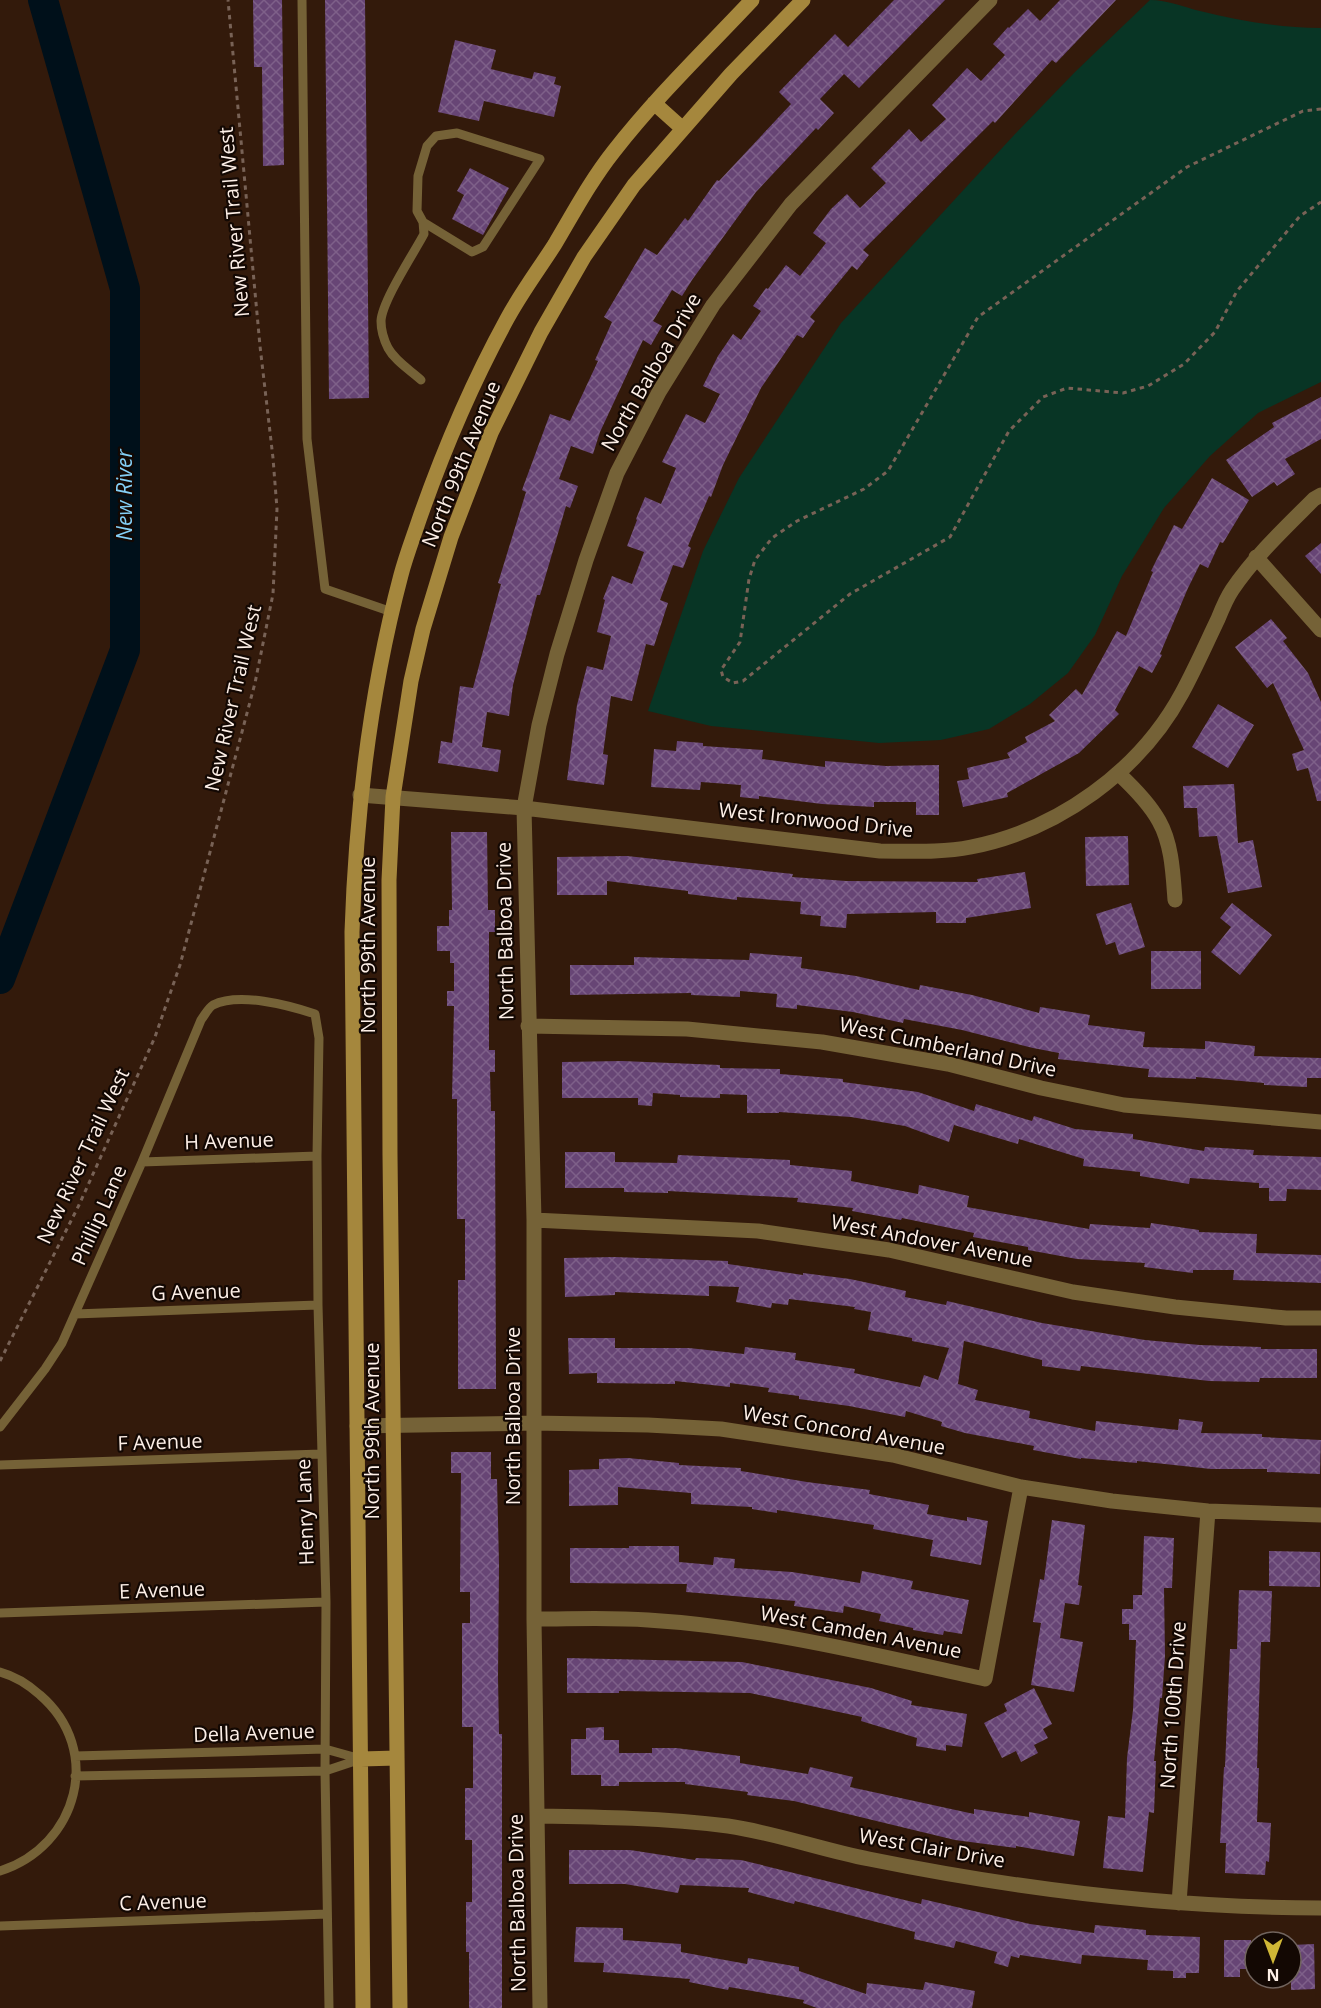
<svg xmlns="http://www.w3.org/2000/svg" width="1321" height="2008" font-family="'Open Sans',sans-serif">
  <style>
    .green { fill: #083525 }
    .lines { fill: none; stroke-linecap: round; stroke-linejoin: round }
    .river { stroke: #00101a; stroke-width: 30 }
    .building { fill: url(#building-cross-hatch) }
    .path { stroke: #786256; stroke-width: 3; stroke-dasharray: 4.5 4.5; stroke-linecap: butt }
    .service { stroke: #756237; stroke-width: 9 }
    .minor { stroke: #756237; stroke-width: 15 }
    .secondary { stroke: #a5873d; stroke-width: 15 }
    .labels { text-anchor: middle; stroke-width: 4.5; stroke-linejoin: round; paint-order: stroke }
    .street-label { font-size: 20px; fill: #fdefe7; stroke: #130803 }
    .water-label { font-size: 21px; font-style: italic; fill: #84cff6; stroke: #130803 }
  </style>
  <defs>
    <pattern id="building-cross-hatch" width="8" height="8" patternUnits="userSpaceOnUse" patternTransform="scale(1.5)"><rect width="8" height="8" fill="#674575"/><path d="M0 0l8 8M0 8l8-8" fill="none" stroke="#7e6089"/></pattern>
  </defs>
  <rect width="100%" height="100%" fill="#331a0b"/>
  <!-- green -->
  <path class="green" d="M1150,0c18,0 33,7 50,11 40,10 80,17 121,17v354l-63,31 -48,43 -46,52 -42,68 -27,59 -27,38 -38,31 -41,25 -48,11 -62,3 -168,-17 -63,-15 55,-160 36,-73 102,-155 174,-189 60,-62z"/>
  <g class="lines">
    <!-- river -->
    <path class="river" d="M0,979l125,-329v-361l-82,-289"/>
  </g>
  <!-- building -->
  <path class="building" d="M253,0h29l2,165 -21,1 -1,-99h-8z
    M325,0h40l4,398 -40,1z
    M894,0h51l-86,88 -15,-14 -24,25 14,14 -16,17 -2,-2 -60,64 -64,88 -10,16 -10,-6 -19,31 9,5 -11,19 -8,-5 -43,92 -7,22 -22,-8 -12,33 19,7 -8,22 -4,-2 -26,89h-3l-24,90 -4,31 -22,-4 -5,35 19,3 -3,22 -60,-9 3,-22 11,2 8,-57 13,2 28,-104 -3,-1 28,-91 -4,-2 28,-76 20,7 28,-60 -3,-1 17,-38 -8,-5 41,-69 12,7 28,-37 3,3 29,-41 2,1 72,-77 -12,-12 56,-58 13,13z
    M1060,0h56l-60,63 -4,-3 -57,63 -2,-2 -130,129 6,5 -12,15 -5,-4 -42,51 5,4 -12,17 -6,-3 -36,53 -38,77 -12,32 -2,-1 -21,50 3,2 -8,20 -10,-3 -13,35 8,3 -14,43 -8,-2 -14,57 -21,-5 -8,58 5,1 -4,30 -37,-5 10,-75 10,-39 16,4 8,-34 -14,-4 8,-32 -2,-1 9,-23 20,8 12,-32 -17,-6 10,-26 -1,-1 9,-22 16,7 15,-36 -14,-6 24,-48 19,9 15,-29 -17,-8 15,-30 15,-22 8,6 20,-29 -8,-5 13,-18 2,1 18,-24 14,11 26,-33 -13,-10 18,-24 16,-15 13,14 26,-25 -15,-15 38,-39 12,13 25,-23 -14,-14 35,-37 14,13 24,-26 -12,-11 15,-17 1,1 19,-19 12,12z
    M455,40l41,10 -5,19 41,10 2,-7 22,5 -2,7 7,2 -7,31 -70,-16 -5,20 -41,-9z
    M470,168l39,20 -26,47 -31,-16 12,-24 -7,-4z
    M1321,397v42l-36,20 10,15 -18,12 -3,-4 -22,15 -26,-37 48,-33 -2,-4z
    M1212,478l37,22 -26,43 -3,-1 -12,26 -8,-4 -12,24 -28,66 2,1 -10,18 -13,-7 -24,44 4,4 -40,39 -72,40 1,4 -45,10 -6,-26 12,-2 -2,-11 43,-10 -3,-5 20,-11 -2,-5 30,-16 -6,-6 27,-26 6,6 35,-64 9,5 27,-64 -2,-1 23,-46 8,4z
    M1321,543v31l-16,-18z
    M1271,619l16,19 -4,3 25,32 13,29v99h-4l-9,-33 -11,3 -5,-17 12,-4 -31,-67 -6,5 -32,-41z
    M1218,704l36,21 -26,43 -36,-21z
    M677,741l26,2v3l60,4 -1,9 63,8v-6l61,5 53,-1v50h-23v-13h-42v5l-52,-3 -63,-8v3l-19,-2 1,-12 -40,-3 -1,8 -49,-3 3,-38 22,2z
    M1234,784l4,59 15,-3 9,47 -34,6 -11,-57 -18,1 -2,-29h-13l-1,-22z
    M451,832h36l1,78h7v22h-6v118h6v22h-5l1,39h4l1,278h-38v-109h7v-61h-8v-120h-5l2,-93h-7v-15h7v-28h-4v-12h-13v-25h12v-16h3z
    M1128,836l1,49 -43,1 -1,-49z
    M627,856l166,18 -1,3 54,4 132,1 -1,-3 48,-7 6,36 -65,10v5h-30v-11l-89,2 -1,14 -26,-2 1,-10 -21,-2 1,-12 -64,-5v3l-49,-6v-3l-81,-10v14h-50v-38z
    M1131,903l14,44 -26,8 -4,-13 -9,3 -10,-31z
    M1232,903l40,32 -32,40 -29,-23 20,-25 -11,-9z
    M1151,951h50v38h-50z
    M750,953l52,4 -1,11 55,8 63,14 1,-5 52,10 67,18 1,-6 50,8 -2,10 57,7 -2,15 62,2v-8l50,5 -1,10 67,2v20h-14v9l-43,-2v-2l-68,-6v2l-48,-2 1,-8 -91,-10 1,-6 -26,-5 -71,-18 -58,-11 -1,4 -50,-11 -56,-7v4l-21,-2 1,-13 -37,-3v6l-49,-2v-2l-121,2v-30h64v-8l115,3z
    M622,1061l98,4v3l60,1v5l63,5v3l75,10 56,19 2,-7 56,17 2,-5 41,13 58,5v5l71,12 1,-4 49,3 -1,5 68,2v33l-34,-1 -1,12h-17v-13h-10v-5l-69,-5 -1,6 -49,-8v-4l-57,-6 1,-7 -65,-20 -1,5 -64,-19 -5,17 -44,-16 -54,-9 -72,-5v1h-32v-18l-27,-1v4l-40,-1v-2l-27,-2 -1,13 -14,-1v-7h-76v-36z
    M565,1152h50v10l62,1 1,-8 112,5v5l62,6 -1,10 67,13 1,-9 50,11 -2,11 122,22 1,-5 60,4 1,-5 48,7v2l58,2 -1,19 65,2v28l-88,-3 1,-10h-41v3l-49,-6 1,-4 -68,-4 -49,-9v-3l-55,-10 1,-4 -72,-15 -1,2 -49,-9 1,-3 -56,-6 1,-4 -130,-7v2l-44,-1v-4h-59z
    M614,1257l114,4v3l75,11v-2l47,6 56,12 -1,6 41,8 1,-4 95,22 103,17 55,5 61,2v2h56v29h-57l-1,4 -50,-1 -128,-15 -1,5 -38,-5v-6l-78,-19 -6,43 20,6 -3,10 55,11 -1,7 66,13 1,-10 82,9 1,-11 24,3 -2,11 61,1v3l59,3 -1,34 -53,-2v-3h-56l-74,-8v2l-56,-5v1l-48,-9 1,-4 -69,-13 -24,-7 1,-4 -36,-11 -1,6 -56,-11 -50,-7v-3l-31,-4 1,-4 -39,-5v4l-55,-6v3l-78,-1v-10l-28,1 -1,-36h47v10h74l55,6 1,-7 51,6 -1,7 60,9 -1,4 66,14 4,-12 14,5 11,-32 -37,-7v-3l-44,-8 3,-18 -17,-3 1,-2 -66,-8 -1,6 -16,-2 -1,5 -35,-6 3,-15 -30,-1v10l-94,-4v3l-50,2 -1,-39z
    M451,1452h40v27h6l2,85 -1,113 1,57h3v274h-33v-56h-3v-50h6v-62h-7v-52h8v-61h-11v-104h8v-31h-10l1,-119h-10z
    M628,1458l51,5v2l62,3v3l66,11 63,8 -1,4 60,11 -2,9 40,7v-4l21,4 -7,44 -51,-9 3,-16 -60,-11 1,-4 -97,-15v3l-25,-4v-2l-61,-3v-11l-73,-6v18l-49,1v-36l30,-1v-10z
    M1052,1520l33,5 -7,60 4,1 -3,19 -14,-2 -5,35 23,4 -9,50 -43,-7 10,-62 -8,-1 7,-43 4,1z
    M1144,1536l30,2 -2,50h-8l1,68 -3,42h-2l-6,63h2l-2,52 -5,-1 -6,60 -40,-4 5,-52 17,2 2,-60 6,-48 3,-70h-7v-16h-7v-15h11v-14h9z
    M629,1546h50v16l34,3 1,-8 21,2 -1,9 58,4 68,11 2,-12 51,10 -2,8 58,11 -7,34 -18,-3 -1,4 -30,-5v-2l-34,-7 2,-7 -37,-8 -1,7 -49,-7 1,-5 -109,-9 1,-8 -117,-1v-35h59z
    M1269,1551l51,1v35l-51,-1z
    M1239,1590l33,1 -2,51h-9l-4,126h2l-2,54 14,1 -2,39 -3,-1 -1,14 -40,-2 1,-30h-6l4,-76h1l5,-118h7z
    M567,1658l175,4 129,26 41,13 -1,4 56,9 -5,33 -16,-2v6l-30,-5 1,-8 -56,-17 1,-4 -112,-24 -131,-2v2h-52z
    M1034,1688l18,36 -9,5 5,9 -14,7 4,8 -17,9 -5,-11 -14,7 -18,-35 23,-12 -3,-7z
    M604,1727v13h15v13h33v-5h24l64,8v7l68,11 2,-7 43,10 -3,10 124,27v-5l55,8v-5l51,9 -6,35 -58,-10v2l-61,-8 -161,-39 -47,-6 1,-3 -63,-8v-2h-66v4h-18v-11h-30v-36h15v-11z
    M569,1850h61l65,10 1,-2 45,2 180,44 1,-5 108,25 64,9 1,-8 51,5v5l54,2 -1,36h-13v5h-13v-7l-26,-1 1,-10 -66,-5 -1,9 -61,-9 -1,3 -8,-2 -3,11 -14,-4 3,-11 -41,-11 -2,7 -40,-9 1,-7 -120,-31 -1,3 -46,-12 1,-4 -69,-3 -2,8 -53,-9h-56z
    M576,1927l47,1v12l58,4v8l66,12 1,-6 51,9v4l67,23 1,-11 56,7 2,-8 50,9 -3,17h-155l-14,-5 1,-3 -75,-13 -1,3 -39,-8 1,-3 -87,-7 1,-9 -30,-1z
    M1224,1940h27v29h-11v8h-16z
    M1314,1944l1,45 -24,1v-45z"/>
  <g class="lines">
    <!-- path -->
    <path class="path" d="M1321,109l-18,2 -116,56 -209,150 -90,154 -24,18 -67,32 -25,17 -17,22 -6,19 -9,63 -19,28 2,7 10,6 10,-2 107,-87 100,-57 59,-106 34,-34 24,-9 56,5 25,-7 36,-22 31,-32 22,-41 63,-75 21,-14
      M0,1361l79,-156 76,-168 25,-72 75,-282 18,-89 4,-85 -4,-51 -13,-112 -32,-346"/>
    <!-- service -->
    <path class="service" d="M302,0l5,439 18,150 67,23
      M421,380c-11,-10 -26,-19 -33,-32 -4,-8 -7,-18 -7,-27 1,-20 33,-68 43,-87l-1,-12 -6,-11 1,-35 9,-30 9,-10 21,-3 83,26 -57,88 -11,5 -49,-30
      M142,1162l175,-6
      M75,1314l243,-9
      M0,1427l45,-58 17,-26 80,-181 59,-142c4,-5 7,-12 12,-15 26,-13 75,0 102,9l4,24 -2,118 1,149 8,297 -1,169 4,237
      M0,1465l321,-11
      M0,1613l326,-11
      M0,1672c15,4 29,13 40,23 64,55 38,151 -40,176
      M75,1756l250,-7 36,10
      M75,1776l250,-5 36,-12
      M0,1926l327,-12"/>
    <!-- minor -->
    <path class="minor" d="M1256,557l65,73
      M1119,774c15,14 30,29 40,47 13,23 14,53 16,79
      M360,795l164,13 356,43c30,0 61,2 91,-4 87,-17 169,-76 211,-154 13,-24 24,-49 36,-74 4,-10 8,-20 14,-29 23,-34 53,-62 82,-91l7,-4
      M528,1026l159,3 135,13 126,22 93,24 83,17 197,17
      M534,1220l224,11 131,19 184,42 102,15 111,11h35
      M357,1426l176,-3 115,2 73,4 172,26 128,32 91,14 96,10 113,4
      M534,1619c38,0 77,-2 114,1 114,7 226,35 337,59l36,-192
      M537,1816c64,1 127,2 191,10 48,7 94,24 141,33 148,30 301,49 452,49
      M1179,1903l29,-392
      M540,2008l-6,-389v-399l-10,-412 15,-83 18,-71 29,-94 31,-87 42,-81 54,-87 78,-101 199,-204"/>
    <!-- secondary -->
    <path class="secondary" d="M654,103l29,26
      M361,1759l36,-1
      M363,2008l-11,-1076c4,-120 18,-240 49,-357 5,-19 12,-37 18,-55 24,-69 53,-137 88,-201 14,-26 32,-50 48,-75 19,-32 36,-64 59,-93 42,-54 91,-101 138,-151
      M400,2008l-10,-853 -1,-275 4,-83 18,-116 12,-52 28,-92 40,-104 50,-101 43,-75 50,-72 97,-111 72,-74"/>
  </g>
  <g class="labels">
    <!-- street labels -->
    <g class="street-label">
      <text transform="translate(234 222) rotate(-95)" y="7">New River Trail West</text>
      <text transform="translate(651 372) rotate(-60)" y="7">North Balboa Drive</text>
      <text transform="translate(461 464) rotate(-68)" y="7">North 99th Avenue</text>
      <text transform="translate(233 698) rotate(-77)" y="7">New River Trail West</text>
      <text transform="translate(816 820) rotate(6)" y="7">West Ironwood Drive</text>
      <text transform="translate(505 931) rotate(-91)" y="7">North Balboa Drive</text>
      <text transform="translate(368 945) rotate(-90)" y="7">North 99th Avenue</text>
      <text transform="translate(948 1047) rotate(12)" y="7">West Cumberland Drive</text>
      <text transform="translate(229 1141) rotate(-2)" y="7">H Avenue</text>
      <text transform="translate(83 1156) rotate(-65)" y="7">New River Trail West</text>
      <text transform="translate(99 1215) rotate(-66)" y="7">Phillip Lane</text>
      <text transform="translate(932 1241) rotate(11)" y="7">West Andover Avenue</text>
      <text transform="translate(196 1292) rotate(-2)" y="7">G Avenue</text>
      <text transform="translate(513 1416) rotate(-90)" y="7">North Balboa Drive</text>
      <text transform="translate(844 1430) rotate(10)" y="7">West Concord Avenue</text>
      <text transform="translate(372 1431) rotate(-90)" y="7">North 99th Avenue</text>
      <text transform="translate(160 1442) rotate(-2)" y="7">F Avenue</text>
      <text transform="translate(305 1512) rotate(-92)" y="7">Henry Lane</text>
      <text transform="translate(162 1590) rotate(-2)" y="7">E Avenue</text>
      <text transform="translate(861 1632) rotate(11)" y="7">West Camden Avenue</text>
      <text transform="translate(1173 1705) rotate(-86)" y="7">North 100th Drive</text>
      <text transform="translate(254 1733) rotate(-2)" y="7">Della Avenue</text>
      <text transform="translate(932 1848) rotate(10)" y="7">West Clair Drive</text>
      <text transform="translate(163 1902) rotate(-2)" y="7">C Avenue</text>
      <text transform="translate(517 1903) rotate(-91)" y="7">North Balboa Drive</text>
    </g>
    <!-- water labels -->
    <g class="water-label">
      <text transform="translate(125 495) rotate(-90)" y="7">New River</text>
    </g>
  </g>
  <!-- north arrow -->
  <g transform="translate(1273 1960) rotate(180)"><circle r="28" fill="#130803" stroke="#71645e" stroke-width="1.5"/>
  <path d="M0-4.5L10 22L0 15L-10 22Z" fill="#d0b736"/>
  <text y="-9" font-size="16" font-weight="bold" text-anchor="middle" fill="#fdefe7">N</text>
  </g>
</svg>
